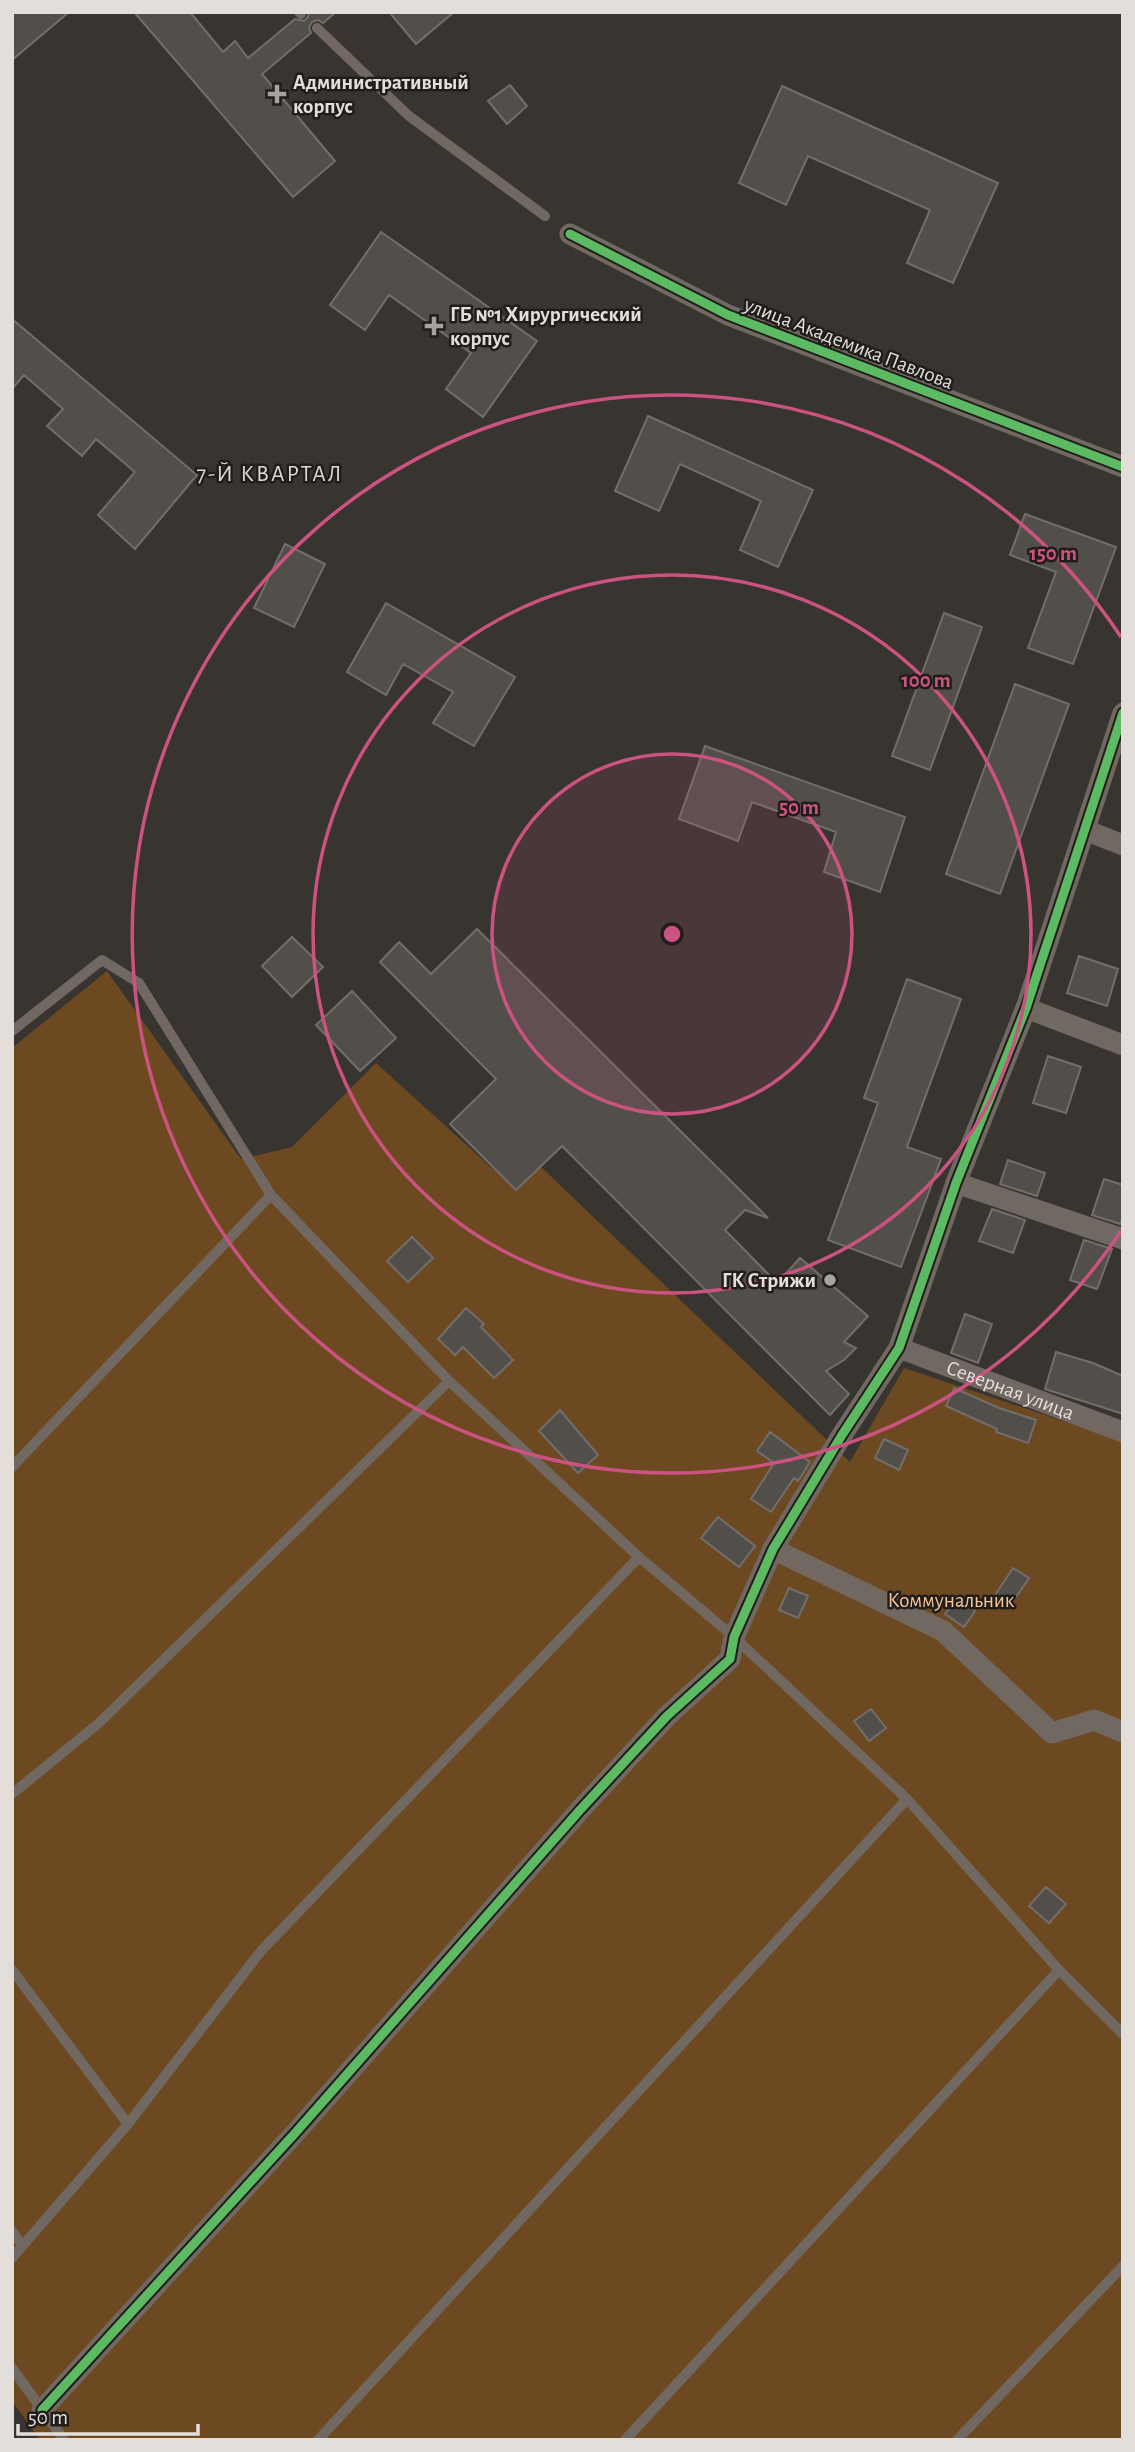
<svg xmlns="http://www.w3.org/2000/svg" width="1135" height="2452" font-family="'Alegreya Sans',sans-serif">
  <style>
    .green { fill: #6d4922 }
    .building { fill: #524f4a; stroke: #726e6b; stroke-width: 2 }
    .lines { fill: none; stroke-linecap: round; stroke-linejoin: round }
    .lane { stroke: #716961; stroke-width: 10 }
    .street { stroke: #716961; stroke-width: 21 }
    .cycleway-casing { stroke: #201d1a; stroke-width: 13 }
    .cycleway { stroke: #5cba63; stroke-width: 9 }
    .ring { fill: none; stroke: #cc5381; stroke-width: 3.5 }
    .poi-dot { fill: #a7a29e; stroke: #201d1a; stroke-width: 2.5 }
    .labels { text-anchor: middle; stroke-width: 5; stroke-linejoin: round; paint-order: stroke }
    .poi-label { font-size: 21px; font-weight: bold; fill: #e3ded9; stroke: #201d1a; text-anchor: start }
    .street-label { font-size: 21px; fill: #e3ded9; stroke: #201d1a }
    .park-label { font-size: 21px; fill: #f8c799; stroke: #201d1a }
    .neighbourhood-label { font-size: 23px; letter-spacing: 2px; fill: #e0d6ce; stroke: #201d1a }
    .centre { fill: #cc5381; stroke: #201d1a; stroke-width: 3.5 }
    .ring-label { font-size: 21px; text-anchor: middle; font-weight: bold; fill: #cc5381; stroke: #201d1a; stroke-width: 5; stroke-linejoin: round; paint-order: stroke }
  </style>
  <rect width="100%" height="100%" fill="#383430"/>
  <!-- green -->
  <path class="green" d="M107,971l134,188 51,-12 84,-84 140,127 25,-23 309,295 54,-94 219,73v999h-1083l-28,-39v-1353z"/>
  <!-- building -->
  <path class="building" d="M12,12h57l-57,48z
    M134,12h56l33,40 12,-11 13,17 47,-39 9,2 4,-4 1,-5h27l-13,11 -5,-3 -6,2 -3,5 2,6 -49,41 73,87 -42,36z
    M389,12h65l-38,32z
    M510,85l17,21 -20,18 -19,-23z
    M782,86l216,97 -45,100 -46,-20 23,-53 -122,-54 -22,49 -47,-22z
    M381,232l156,109 -54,76 -37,-28 25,-36 -82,-58 -24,35 -35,-25z
    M12,319l185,156 -62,74 -37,-34 37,-43 -39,-33 -14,17 -35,-30 16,-17 -39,-34 -12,14z
    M648,416l165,74 -35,77 -38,-17 21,-49 -81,-37 -21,47 -44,-20z
    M1025,514l91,33 -43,117 -45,-16 28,-76 -46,-17z
    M285,544l40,20 -31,63 -40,-19z
    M386,603l129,74 -41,69 -41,-23 20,-31 -50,-28 -17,31 -39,-23z
    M944,613l38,14 -52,143 -38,-14z
    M1015,684l54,20 -69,190 -54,-20z
    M705,746l200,71 -25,75 -56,-20 12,-40 -84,-30 -14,39 -59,-22z
    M477,929l291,289 -23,-8 -20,20 52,53 23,-25 68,58 -24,26 12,6 -12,12 -18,11 23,23 -19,21 -268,-269 -46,44 -66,-66 46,-45 -116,-117 19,-20 32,32z
    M292,937l31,30 -31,30 -30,-31z
    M1079,956l39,13 -11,37 -40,-13z
    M907,979l54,20 -54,148 34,12 -40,108 -73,-27 50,-137 -14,-5z
    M352,991l44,47 -36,33 -44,-46z
    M1048,1056l33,11 -15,46 -33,-10z
    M1008,1160l37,13 -8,23 -37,-12z
    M1104,1179l19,6v33l-3,6 -28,-9z
    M992,1209l33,11 -12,33 -34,-12z
    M412,1237l21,21 -25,24 -21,-21z
    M1084,1240l28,9 -15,40 -27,-9z
    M466,1308l18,16 -3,3 32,33 -19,18 -31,-31 -8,8 -17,-16z
    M965,1314l27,10 -14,39 -27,-10z
    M1056,1352l37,11 30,13v38l-78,-25z
    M954,1388l45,20 37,12 -8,23 -32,-11 1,-3 -51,-23z
    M560,1410l38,45 -20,18 -39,-42z
    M770,1432l40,30 -12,19 -4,-3 -23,34 -20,-13 23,-36 -17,-12z
    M884,1439l24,11 -9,20 -24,-12z
    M718,1517l37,29 -16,21 -38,-29z
    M1013,1568l16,10 -19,28 -15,-11z
    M789,1588l19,8 -10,22 -19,-8z
    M956,1599l19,12 -11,16 -19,-13z
    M871,1709l15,19 -17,13 -15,-20z
    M1046,1887l20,17 -17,19 -20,-17z"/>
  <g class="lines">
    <!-- lane -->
    <path class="lane" d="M299,12l2,2
      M317,28l92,88 136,100
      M12,1031l90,-71 37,23 132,212 178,186 190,176 95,80 173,162 152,171 64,64
      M12,1467l259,-272
      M12,1794l87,-71 350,-342
      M12,1970l116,154
      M12,2231l10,14
      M12,2258l116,-134 133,-173 378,-394
      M12,2368l52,72
      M318,2440l589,-641
      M625,2440l434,-470
      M957,2440l166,-174"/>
    <!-- street -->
    <g class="street">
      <path d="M570,234l158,81 395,152"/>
      <path d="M1085,830l38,15"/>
      <path d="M1026,1008l97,37"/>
      <path d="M956,1183l167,56"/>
      <path id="s1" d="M899,1348l224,84"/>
      <path d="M773,1549l170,82 109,102 42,-13 29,12"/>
      <path d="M42,2410l255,-279 283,-321 87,-94 63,-57 4,-22 39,-88 69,-114 57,-87 57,-165 70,-175 97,-295"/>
    </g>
    <!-- cycleway casing -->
    <g class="cycleway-casing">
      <path id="cycleway" d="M570,234l158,81 395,152
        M42,2410l255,-279 283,-321 87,-94 63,-57 4,-22 39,-88 69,-114 57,-87 57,-165 70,-175 97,-295"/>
    </g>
    <!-- cycleway -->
    <use href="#cycleway" class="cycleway"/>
  </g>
  <!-- distance rings -->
  <circle cx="672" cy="934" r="180" fill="#cc5381" fill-opacity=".12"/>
  <g class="ring">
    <circle cx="672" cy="934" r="180"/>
    <circle cx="672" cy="934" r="359"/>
    <path d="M1121 1231A539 539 0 1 1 1121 637"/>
  </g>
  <!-- markers -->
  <g class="poi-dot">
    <path d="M273.5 83.5h7v7h7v7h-7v7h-7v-7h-7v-7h7z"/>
    <path d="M430.5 315.5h7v7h7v7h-7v7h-7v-7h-7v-7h7z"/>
    <circle cx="830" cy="1280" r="7"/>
  </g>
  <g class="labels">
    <!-- poi labels -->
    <g class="poi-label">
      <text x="293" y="89">Административный<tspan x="293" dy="24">корпус</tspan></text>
      <text x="450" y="321">ГБ №1 Хирургический<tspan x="450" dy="24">корпус</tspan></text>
      <text x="816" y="1287" text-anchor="end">ГК Стрижи</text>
    </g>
    <!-- street labels -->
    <g class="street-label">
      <text transform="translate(849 343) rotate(21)" y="7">улица Академика Павлова</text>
      <text dy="7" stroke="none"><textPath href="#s1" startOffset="119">Северная улица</textPath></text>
    </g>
    <!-- park labels -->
    <g class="park-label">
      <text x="951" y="1607">Коммунальник</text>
    </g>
    <!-- neighbourhood labels -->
    <g class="neighbourhood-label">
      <text x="270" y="481">7-Й КВАРТАЛ</text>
    </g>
  </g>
  <circle cx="672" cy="934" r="10" class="centre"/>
  <g class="ring-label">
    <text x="1053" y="560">150 m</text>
    <text x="926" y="687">100 m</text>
    <text x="799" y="814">50 m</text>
  </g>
  <!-- border -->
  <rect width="1135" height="2452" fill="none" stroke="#e3ded9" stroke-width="28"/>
  <!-- scale -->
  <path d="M18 2424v10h180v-10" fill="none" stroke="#e3ded9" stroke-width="3.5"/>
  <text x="28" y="2424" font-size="21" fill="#e3ded9" stroke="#201d1a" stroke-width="5" paint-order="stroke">50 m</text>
</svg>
